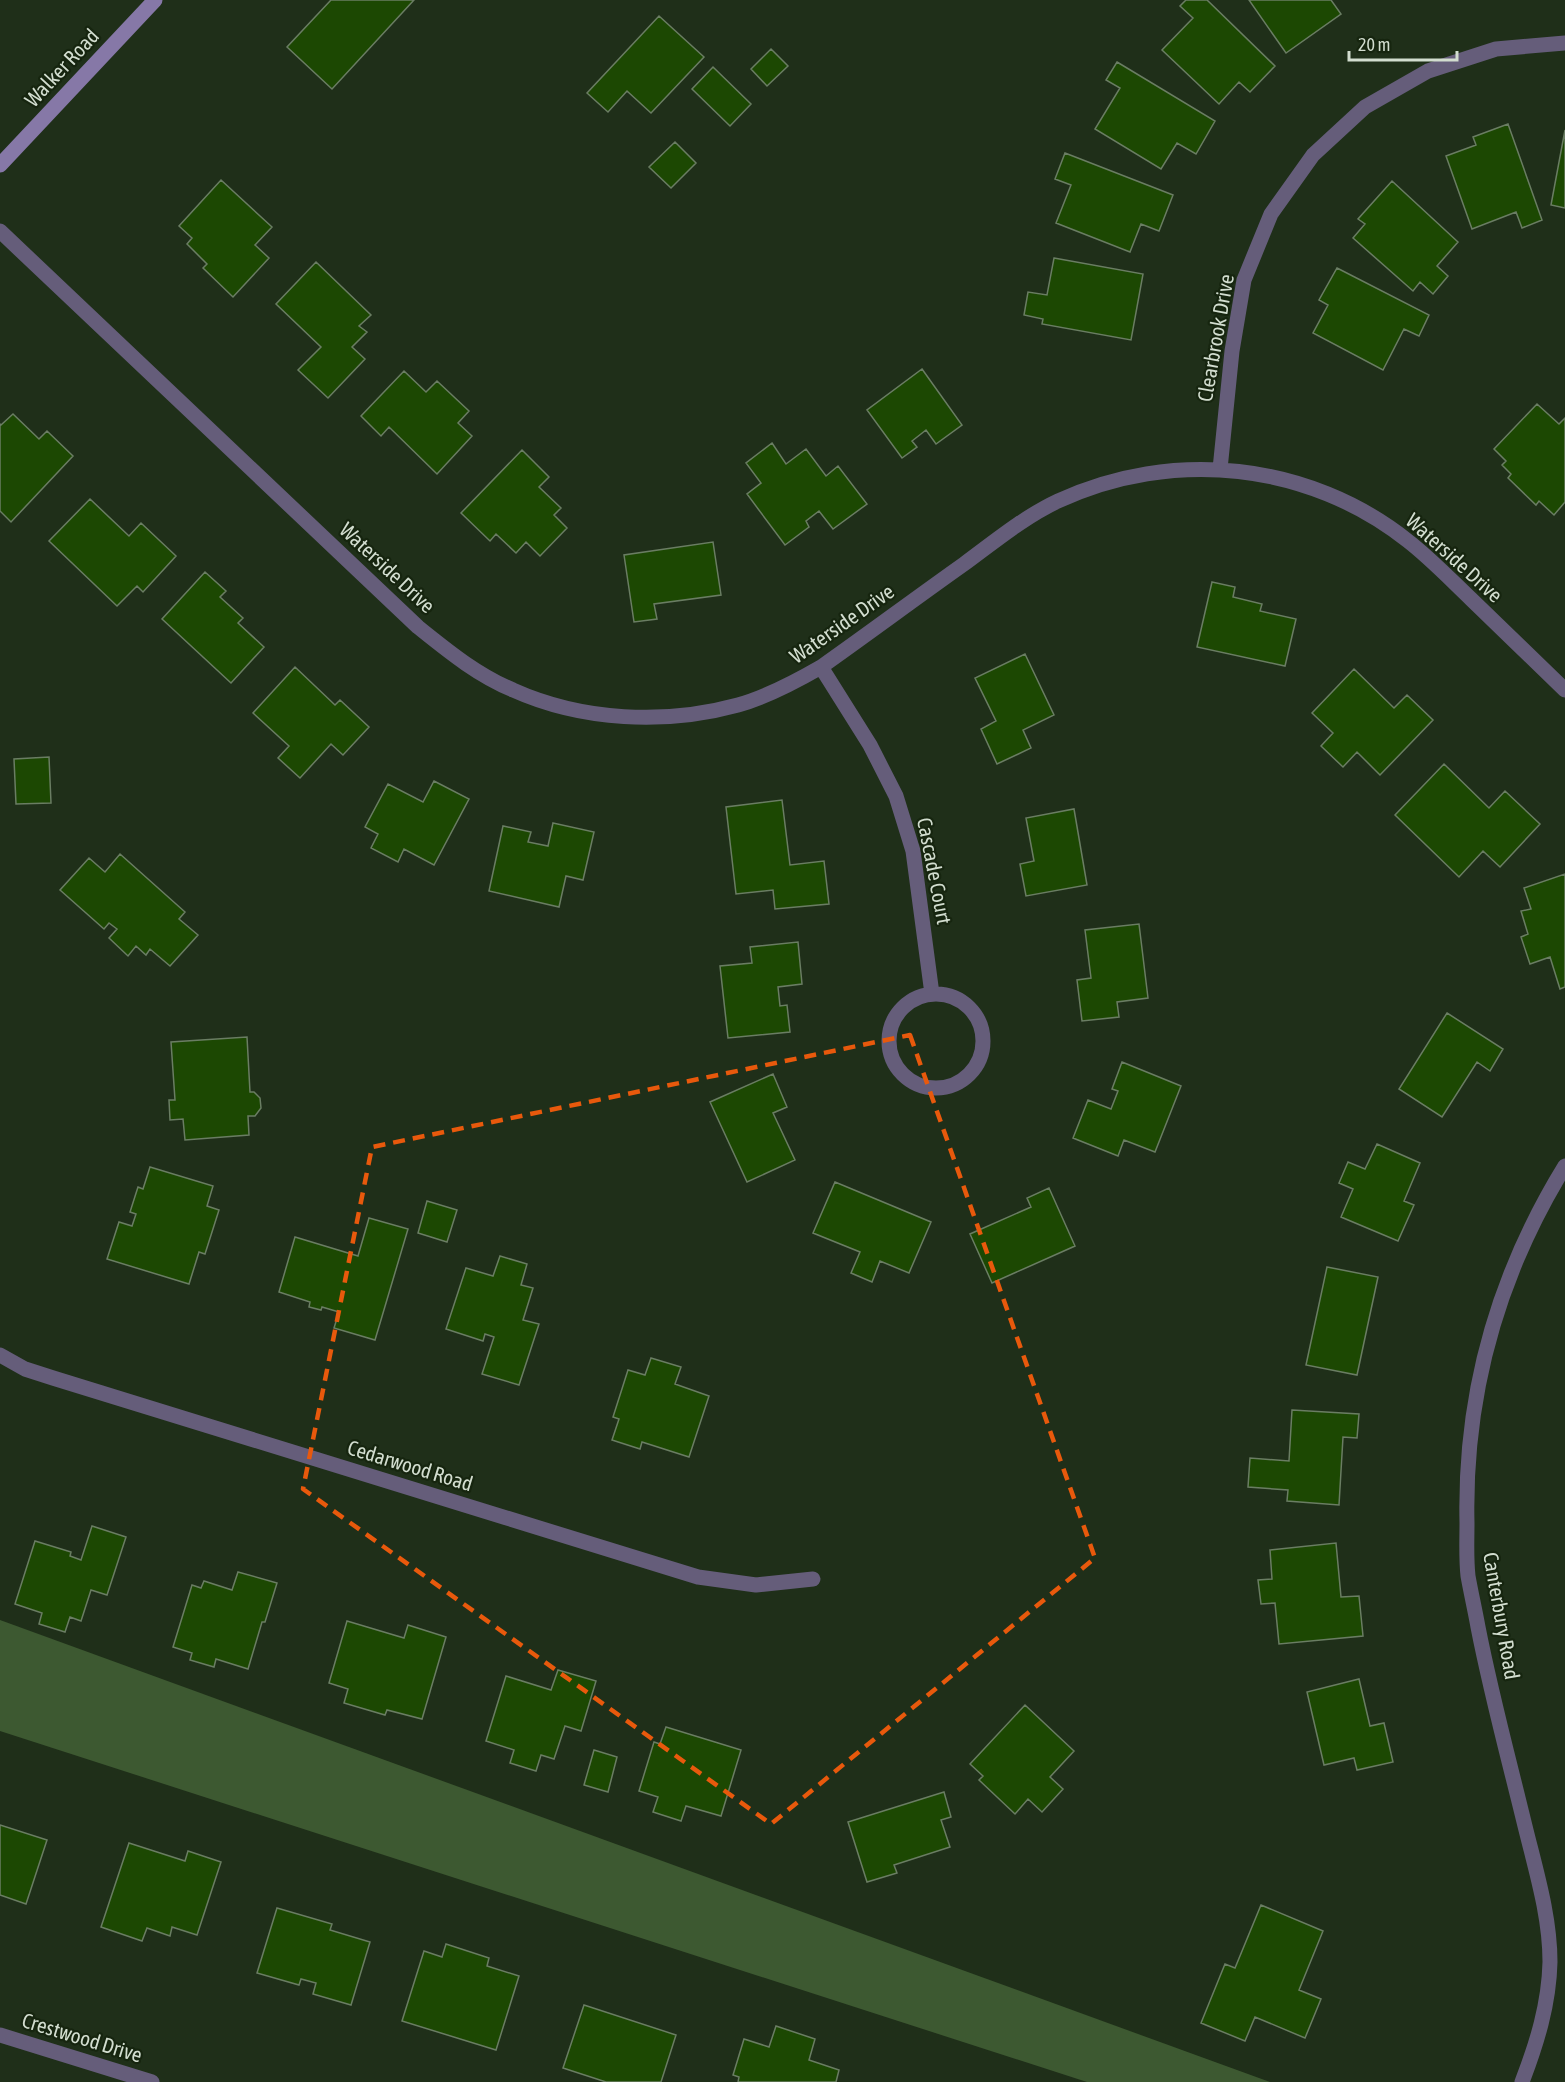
<svg xmlns="http://www.w3.org/2000/svg" width="1565" height="2082" font-family="'Asap Condensed',sans-serif">
  <style>
    .green { fill: #3d5931 }
    .building { fill: #1c4802; stroke: #6a7d63; stroke-width: 1.5 }
    .lines { fill: none; stroke-linecap: round; stroke-linejoin: round }
    .street { stroke: #655d7a; stroke-width: 15 }
    .secondary { stroke: #8678a7; stroke-width: 15 }
    .marked { fill: none; stroke: #e8590c; stroke-width: 4.5; stroke-dasharray: 12 8; stroke-linejoin: round }
    .labels { text-anchor: middle; stroke-width: 4.5; stroke-linejoin: round; paint-order: stroke }
    .street-label { font-size: 21px; fill: #d2ddcf; stroke: #16250f }
  </style>
  <rect width="100%" height="100%" fill="#1f2f19"/>
  <!-- green -->
  <path class="green" d="M0,1620l1270,462h-183l-1087,-351z"/>
  <!-- building -->
  <path class="building" d="M331,0h83l-82,89 -45,-42z
    M1186,0h21l68,66 -25,26 -11,-10 -20,22 -57,-54 31,-32 -13,-12z
    M1249,0h82l10,14 -55,39z
    M659,16l45,41 -53,56 -24,-22 -19,21 -21,-19z
    M771,49l17,17 -21,20 -16,-17z
    M1117,62l98,59 -19,33 -19,-11 -16,26 -66,-40 25,-41 -14,-8z
    M713,67l38,37 -21,22 -38,-37z
    M1508,124l34,96 -20,8 -6,-16 -44,17 -26,-73 30,-11 -3,-8z
    M1565,130v78l-14,-3z
    M675,142l21,21 -25,25 -22,-21z
    M1065,153l108,42 -14,36 -18,-7 -11,28 -74,-29 15,-38 -16,-6z
    M221,180l51,47 -17,18 14,13 -36,39 -30,-29 4,-4 -20,-20 5,-6 -13,-12z
    M1392,181l66,61 -21,24 11,10 -15,18 -13,-12 -7,9 -60,-53 12,-14 -7,-5z
    M1054,258l89,16 -12,66 -89,-16 1,-5 -19,-4 4,-23 19,3z
    M316,262l55,53 -12,11 8,6 -15,15 13,12 -37,39 -30,-28 23,-23 -45,-43z
    M1337,268l92,47 -10,21 -15,-7 -21,41 -70,-37 15,-28 -9,-5z
    M922,369l40,56 -26,19 -10,-14 -14,11 5,6 -15,11 -35,-48z
    M404,371l22,21 11,-11 32,30 -11,12 14,13 -35,38 -48,-47 -8,9 -20,-20z
    M1537,404l22,20 6,-6v84l-11,13 -15,-14 -3,4 -28,-27 3,-4 -9,-9 4,-4 -12,-12z
    M13,414l26,25 8,-8 26,25 -62,66 -11,-11v-87l1,1z
    M772,443l14,21 20,-15 20,27 12,-10 29,38 -34,25 -14,-18 -13,10 3,6 -24,18 -38,-51 14,-11 -15,-20z
    M522,450l27,27 -10,10 22,21 -7,7 13,13 -27,28 -14,-14 -10,11 -20,-19 -6,7 -29,-28z
    M90,499l39,37 12,-13 35,33 -33,36 -6,-6 -20,20 -68,-65z
    M713,542l8,53 -67,9 3,15 -23,3 -10,-67z
    M205,572l21,19 -6,6 23,21 -5,5 26,24 -33,36 -69,-64z
    M1212,582l23,5 -2,10 29,7 -2,7 36,8 -11,47 -88,-19z
    M1025,654l29,61 -31,15 8,18 -34,16 -16,-35 15,-8 -21,-43z
    M295,667l40,38 5,-5 29,27 -26,28 -12,-11 -31,34 -22,-20 11,-12 -36,-33z
    M1354,669l40,39 13,-13 26,25 -53,55 -23,-23 -14,15 -22,-21 12,-13 -21,-20z
    M49,757l2,46 -35,1 -2,-45z
    M1444,764l45,44 16,-17 35,33 -40,43 -17,-16 -24,26 -64,-62z
    M434,781l35,18 -35,66 -30,-16 -6,13 -27,-14 7,-14 -13,-7 23,-43 35,18z
    M782,800l8,65 34,-4 5,43 -54,5 -2,-19 -37,4 -10,-87z
    M1074,809l13,76 -61,11 -6,-32 14,-3 -8,-43z
    M553,823l41,9 -11,48 -17,-4 -7,31 -70,-16 14,-65 28,6 -3,10 20,4z
    M120,854l65,58 -6,7 19,16 -28,31 -20,-17 -4,6 -10,-9 -8,10 -19,-18 8,-9 -8,-6 -5,6 -44,-39 29,-32 16,14z
    M1565,874v113l-5,2 -10,-32 -20,7 -9,-27 7,-3 -7,-23 10,-2 -7,-21z
    M1139,924l9,74 -31,4 2,15 -37,4 -5,-41 14,-2 -6,-48z
    M798,942l4,42 -24,3 2,19 7,-1 3,27 -62,6 -8,-72 32,-3 -2,-16z
    M1447,1013l56,36 -13,22 -13,-9 -35,55 -43,-28z
    M247,1037l3,55h4l6,6 1,10 -6,8h-7l1,19 -64,5 -2,-21 -13,1 -1,-20h6l-4,-58z
    M1122,1062l59,24 -26,66 -31,-12 -6,16 -45,-18 15,-38 23,9 7,-18 -6,-2z
    M773,1074l14,33 -14,6 22,47 -48,22 -37,-80z
    M1377,1144l43,19 -16,38 10,4 -16,36 -57,-24 12,-28 -14,-6 9,-21 17,7z
    M150,1167l63,19 -6,20 12,4 -14,44 -6,-2 -10,32 -82,-25 12,-37 13,4 4,-12 -6,-2 8,-25 5,2z
    M835,1182l96,40 -22,51 -29,-12 -8,21 -21,-9 9,-21 -47,-19z
    M1049,1188l26,58 -83,37 -22,-49 61,-27 -4,-9z
    M427,1201l30,9 -10,32 -29,-9z
    M369,1218l39,11 -33,111 -41,-12 5,-16 -17,-5 -1,3 -12,-3 1,-5 -31,-10 16,-55 63,19z
    M500,1256l27,8 -6,21 12,3 -10,32 16,4 -20,61 -37,-11 12,-37 -9,-3 -2,7 -37,-12 20,-61 27,8z
    M1327,1267l51,10 -21,98 -51,-10z
    M651,1358l30,9 -6,17 34,12 -20,61 -47,-15 -2,7 -28,-9 7,-21 -6,-2 15,-47 17,5z
    M1292,1410l67,4 -2,24 -14,-1 -4,68 -52,-4 1,-11 -40,-3 2,-29 39,3z
    M92,1526l34,11 -19,58 -16,-5 -10,31 -11,-4 -5,15 -26,-8 3,-11 -27,-9 20,-63 36,11 -1,4 11,4z
    M1336,1543l5,54 18,-1 4,40 -84,8 -4,-41 -14,1 -3,-24 14,-1 -2,-29z
    M238,1572l39,11 -12,39h-3l-14,47 -32,-10 -2,8 -24,-7 2,-7 -19,-6 19,-62 9,3 3,-7 28,9z
    M347,1621l57,17 4,-13 38,12 -24,82 -35,-9 -2,5 -41,-12 4,-14 -19,-6z
    M558,1670l38,11 -15,50 -16,-5 -11,33 -13,-4 -5,16 -26,-8 4,-13 -28,-9 20,-65 45,14z
    M1359,1679l11,47 14,-3 9,39 -36,8 -3,-12 -30,7 -17,-73z
    M1025,1705l49,46 -24,26 13,12 -21,23 -14,-13 -13,15 -36,-34 4,-4 -13,-12z
    M666,1727l75,23 -20,66 -35,-10 -5,15 -28,-9 5,-15 -19,-6 15,-49 6,2z
    M594,1750l23,7 -9,35 -24,-7z
    M944,1792l7,25 -10,3 9,27 -56,18 3,8 -30,9 -19,-60z
    M0,1825l47,15 -21,64 -26,-9z
    M129,1843l56,18 3,-10 33,11 -24,73 -25,-8 -2,9 -23,-8 -5,13 -41,-14z
    M1261,1905l62,26 -24,59 22,9 -16,39 -50,-21 -10,24 -44,-18 24,-59 10,4z
    M277,1908l55,16 -2,6 40,12 -19,63 -38,-11 3,-11 -15,-4 -2,6 -42,-12z
    M446,1944l43,14 -2,8 32,10 -23,74 -94,-29 22,-70 18,6z
    M584,2005l92,30 -15,47h-55l-43,-14z
    M776,2026l39,13 -6,21 30,10 -3,12h-98l1,-5 -6,-2 11,-36 25,8z"/>
  <g class="lines">
    <!-- street -->
    <path class="street" d="M0,231l418,396c30,24 59,48 95,63 69,31 152,35 225,15 29,-8 57,-23 83,-38 48,-34 95,-69 143,-103 30,-22 60,-47 94,-63 114,-53 251,-39 350,40 22,17 42,38 63,58 31,30 63,61 94,91
      M1220,469l12,-118 12,-71 27,-66 42,-59 52,-48 63,-36 68,-22 69,-6
      M821,667l49,78 26,51 17,55 19,143
      M889 1041a47 47 0 1 1 94 0a47 47 0 1 1-94 0Z
      M0,1355l25,14 28,9 645,199 58,8 57,-6
      M0,2035l152,47
      M1522,2082c15,-39 27,-78 28,-120 0,-46 -14,-91 -25,-136 -16,-66 -34,-132 -47,-199 -3,-17 -7,-34 -10,-51 -2,-18 -1,-36 -1,-53 -3,-128 31,-248 98,-357"/>
    <!-- secondary -->
    <path class="secondary" d="M0,165l155,-165"/>
  </g>
  <!-- marked area -->
  <path class="marked" d="M910,1035l185,523 -324,266 -468,-335 69,-342z"/>
  <g class="labels">
    <!-- street labels -->
    <g class="street-label">
      <text transform="translate(62 68) rotate(-47)" y="7">Walker Road</text>
      <text transform="translate(1216 338) rotate(-80)" y="7">Clearbrook Drive</text>
      <text transform="translate(1454 558) rotate(42)" y="7">Waterside Drive</text>
      <text transform="translate(387 568) rotate(43)" y="7">Waterside Drive</text>
      <text transform="translate(842 624) rotate(-35)" y="7">Waterside Drive</text>
      <text transform="translate(934 871) rotate(79)" y="7">Cascade Court</text>
      <text transform="translate(410 1466) rotate(17)" y="7">Cedarwood Road</text>
      <text transform="translate(1501 1616) rotate(80)" y="7">Canterbury Road</text>
      <text transform="translate(82 2038) rotate(17)" y="7">Crestwood Drive</text>
    </g>
  </g>
  <!-- scale -->
  <path d="M1349 51v9h108v-9" fill="none" stroke="#d2ddcf" stroke-width="3"/>
  <text x="1358" y="51" font-size="18" fill="#d2ddcf" stroke="#16250f" stroke-width="4.5" paint-order="stroke">20 m</text>
</svg>
